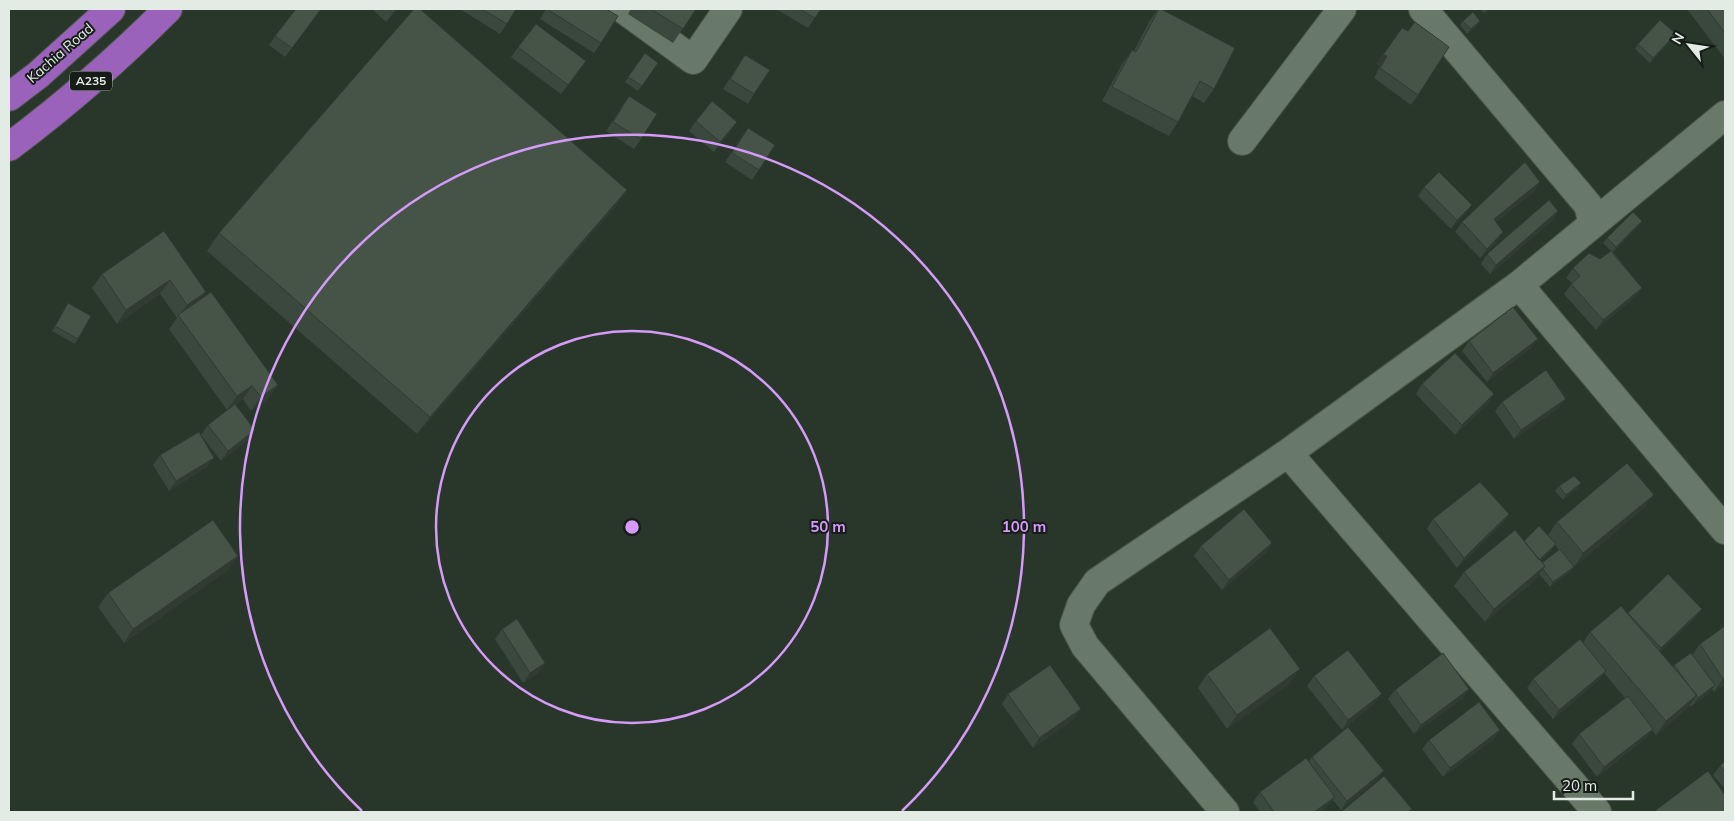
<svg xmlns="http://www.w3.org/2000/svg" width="1734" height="821" font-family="Mulish,sans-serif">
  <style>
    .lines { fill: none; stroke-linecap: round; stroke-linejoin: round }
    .minor-casing { stroke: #485449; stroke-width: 30 }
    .trunk-casing { stroke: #485449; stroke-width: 30 }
    .minor { stroke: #687869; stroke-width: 28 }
    .trunk { stroke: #9a62ba; stroke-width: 28 }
    .wall { fill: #3b483d; fill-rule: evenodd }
    .shaded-wall { fill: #303b32 }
    .building { fill: #455447; stroke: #303b32 }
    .ring { fill: none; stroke: #d69bfa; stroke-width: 2.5 }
    .labels { text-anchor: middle; stroke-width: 4; stroke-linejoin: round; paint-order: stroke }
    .shield { fill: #161c17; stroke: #a6aea6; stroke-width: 1 }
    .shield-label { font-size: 12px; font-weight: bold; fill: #e3ece4 }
    .street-label { font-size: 14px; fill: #e3ece4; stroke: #161c17 }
    .centre { fill: #d69bfa; stroke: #161c17; stroke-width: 2.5 }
    .ring-label { font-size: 15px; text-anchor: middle; font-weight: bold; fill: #d69bfa; stroke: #161c17; stroke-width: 4; stroke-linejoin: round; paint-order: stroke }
  </style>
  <rect width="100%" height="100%" fill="#29372a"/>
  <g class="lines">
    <!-- minor casing -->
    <g class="minor-casing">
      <path id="minor" d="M623,9l70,51 35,-51
        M1423,9l165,196 5,19
        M1242,141l100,-132
        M1519,285l206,245
        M1288,453l309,359
        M1225,812l-140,-166 -11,-21 7,-20 16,-23 191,-129 231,-168 206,-170"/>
    </g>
    <!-- trunk casing -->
    <g class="trunk-casing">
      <path id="trunk" d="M9,97l29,-22 73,-66
        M9,147c56,-42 109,-88 159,-138"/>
    </g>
    <!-- minor -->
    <use href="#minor" class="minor"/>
    <!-- trunk -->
    <use href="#trunk" class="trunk"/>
  </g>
  <!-- wall -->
  <path class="wall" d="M321,9l-36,48 -16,-12 6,-9z
    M372,9h26l-12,13z
    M460,9h56l-16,25z
    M546,9h60l-5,34 -7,10 -54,-34z
    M631,9h65l-23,34 -45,-29z
    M776,9h45l-13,19z
    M1158,9l56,80 -10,14 -12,-7 -14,26 -9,14 -67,-35 20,-37 10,-14 2,1 15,-29z
    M1480,9h9l-5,4z
    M1687,9h38v50z
    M1463,21l14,5 -10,8 -7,-9z
    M1402,28l16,67 -7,10 -37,-27 6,-12 -4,-2z
    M1672,39l-22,24 -15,-14 3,-5z
    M518,47l61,24 -18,23 -50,-37z
    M645,53l13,10 -20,28 -13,-9z
    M745,55l9,39 -6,10 -25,-15z
    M629,96l12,43 -7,10 -28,-18z
    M696,121l34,11 -16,20 -25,-21z
    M748,128l11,42 -7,10 -27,-18z
    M1424,187l48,18 -7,9 -14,15 -33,-33z
    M627,190l-12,17 -198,227 -210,-183 12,-18z
    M1534,192l-38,30 1,20 -17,16 -25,-26 7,-10z
    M1558,211l-6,10 -62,53 -9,-10 6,-10z
    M1642,221l-3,5 -26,26 29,36 -7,9 -39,33 -32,-36 8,-11 -6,-5 7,-10 27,-9 11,-8 -8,-8 4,-5z
    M164,231l37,68 77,86 -10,14 -17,12 -8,-12 -8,6 13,35 -27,21 -20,-26 7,-10 19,-15 -58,-81 8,-11 -17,-24 -43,30 -25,-36 10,-14z
    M68,303l10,36 -3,5 -23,-13z
    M1469,341l62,7 -44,34 -25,-31z
    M1422,384l66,20 -33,31 -39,-41z
    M1502,402l57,6 -45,31 -19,-28z
    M160,455l54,3 -7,9 -38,24 -16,-26z
    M1581,483l-3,5 -15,12 -8,-9 4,-5z
    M1644,508l-70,59 -4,5 -20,15 -11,-13 -4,6 -50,42 -31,-36 10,-14 60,-31 24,-6 9,-13zM1555,545l4,5 -17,13 -2,-2 12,-12z
    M1509,514l-6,9 -46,45 -30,-39 6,-10z
    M1272,543l-6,10 -44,37 -28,-34 7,-10z
    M238,556l-10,14 -104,73 -26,-36 10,-14z
    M1668,574l27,44 -35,34 13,15 1,-2 18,-10 8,-11 25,-18v58l-11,8 -2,-3 -4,5 -17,13 -1,-2 -3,4 -31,26 -4,-5 -6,8 -49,39 -25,-33 7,-10 46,-36 -21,-25 -5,7 -46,39 -26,-31 6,-9 50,-36 7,-11 37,-18z
    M502,629l43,34 -7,10 -15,10 -28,-44z
    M1207,674l83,9 -63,46 -29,-41z
    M1314,676l61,27 -33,27 -35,-44z
    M1469,689l-6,9 -49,36 -26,-35 7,-9z
    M1008,694l66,25 -41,29 -31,-44z
    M1500,730l-7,10 -50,37 -21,-28 7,-9z
    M1312,757l65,23 -36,30 -8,-10 -5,6 -8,6h-60l-7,-10 7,-10 49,-31z
    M1725,761v28l-12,-14 7,-9z"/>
  <!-- shaded-wall -->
  <path class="shaded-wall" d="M396,9h2l-12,13 7,-9z
    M1480,21l-3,5 -10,8 4,-5z
    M1676,34l-4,5 -22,24 3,-5z
    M1383,55l4,1 -7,10 -4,-2z
    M737,122l-7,10 -16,20 6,-10z
    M1540,182l-6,10 -47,37 7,-10z
    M627,190l-12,17 -198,227 13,-17z
    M1472,205l-7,9 -14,15 6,-9z
    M1558,211l-6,10 -62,53 6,-9z
    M1642,221l-3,5 -27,26 4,-5z
    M1503,232l-6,10 -17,16 7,-9z
    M170,280l-10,14 -43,30 9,-14z
    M1642,288l-7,9 -39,33 7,-10z
    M206,292l-10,14 -17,10 8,-11z
    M1538,339l-7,9 -44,34 6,-9z
    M278,385l-10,14 -17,12 10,-14z
    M252,386l-9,13 -16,11 10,-14z
    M1494,394l-6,10 -33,31 7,-10z
    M1566,399l-7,9 -45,31 7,-9z
    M255,430l-7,10 -27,21 7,-10z
    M214,458l-7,9 -38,24 7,-10z
    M1581,483l-3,5 -15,12 3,-5z
    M1654,495l-10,13 -70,59 -4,5 -20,15 3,-5 21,-15 9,-14z
    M1509,514l-6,9 -46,45 7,-10z
    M1272,543l-6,10 -44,37 7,-10z
    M1556,544l-4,5 -17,16 3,-4z
    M238,556l-10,14 -104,73 9,-14z
    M1545,566l-10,14 -50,42 9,-13z
    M1702,609l-7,9 -40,39 6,-9z
    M545,663l-7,10 -15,10 7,-10z
    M1300,669l-10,14 -63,46 10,-14z
    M1606,671l-7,9 -46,39 6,-9z
    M1725,677v7l-11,8 9,-13z
    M1715,685l-7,9 -17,13 7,-9z
    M1469,689l-6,9 -49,36 7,-9z
    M1382,694l-7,9 -33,27 6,-10z
    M1697,695l-10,14 -31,26 10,-14z
    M1081,709l-7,10 -41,29 6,-10z
    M1653,729l-7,9 -49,39 7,-10z
    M1500,730l-7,10 -50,37 7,-9z
    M1384,771l-7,9 -36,30 6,-9z
    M1335,797l-7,9 -8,6h-6z"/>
  <!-- building -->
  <path class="building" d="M296,9h25l-29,39 -17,-12z
    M389,9h7l-3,4z
    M414,9h6l207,181 -197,227 -211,-184z
    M482,9h34l-9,15z
    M547,9h59l12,7 -17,27z
    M651,9h45l-13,20z
    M799,9h22l-6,9z
    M1159,9h2l74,39 -21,41 -14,-8 -22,41 -66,-35 20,-37 4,2z
    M1707,9h18v24z
    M1473,12l7,9 -9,8 -8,-8z
    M1660,20l16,14 -23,24 -15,-14z
    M1415,22l34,25 -31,48 -38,-27 7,-12 -4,-1 19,-27 6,3z
    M536,24l50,37 -18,24 -50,-38z
    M645,53l13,10 -16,23 -14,-9z
    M745,55l25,15 -16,24 -24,-15z
    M629,96l28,18 -16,25 -28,-17z
    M712,101l25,21 -17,20 -24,-21z
    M748,128l27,17 -16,25 -27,-17z
    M1525,162l15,20 -46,37 9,13 -16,17 -25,-27z
    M1439,172l33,33 -15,15 -33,-33z
    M1549,200l9,11 -62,54 -9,-11z
    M1633,212l9,9 -26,26 -9,-9z
    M164,231l42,61 -19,13 -17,-25 -44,30 -24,-36z
    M1611,251l31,37 -39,32 -32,-36 9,-8 -7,-8 16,-15 11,6z
    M211,292l67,93 -17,12 -9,-11 -15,10 -59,-81z
    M68,303l23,13 -13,23 -23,-13z
    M1513,307l25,32 -45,34 -24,-32z
    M1455,353l39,41 -32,31 -40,-41z
    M1546,370l20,29 -45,31 -19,-28z
    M235,404l20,26 -27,21 -20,-26z
    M199,432l15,26 -38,23 -16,-26z
    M1627,463l27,32 -71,58 -26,-31z
    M1574,476l7,7 -15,12 -7,-9z
    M1480,482l29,32 -45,44 -31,-39z
    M1244,509l28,34 -43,37 -28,-34z
    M213,520l25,36 -105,73 -25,-36z
    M1539,526l17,18 -17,16 -15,-19z
    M1515,530l30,36 -51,43 -30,-37z
    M1560,549l14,18 -21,15 -10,-13 2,-3 -3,-3z
    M1668,574l34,35 -41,39 -33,-35z
    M1621,606l76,89 -31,26 -76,-89z
    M517,619l28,44 -15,10 -28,-44z
    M1725,626v51l-2,2 -23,-35z
    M1270,628l30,41 -63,46 -30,-41z
    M1580,639l26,32 -47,39 -26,-31z
    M1348,650l34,44 -34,26 -34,-44z
    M1443,653l26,36 -48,36 -26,-35z
    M1691,653l24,32 -17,13 -24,-33z
    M1050,665l31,44 -42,29 -31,-44z
    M1628,696l25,33 -49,38 -25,-33z
    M1479,702l21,28 -50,38 -21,-28z
    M1348,727l36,44 -37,30 -35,-44z
    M1306,758l29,39 -21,15h-40l-14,-20z
    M1725,761v11l-5,-6z
    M1708,771l17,24v15l-2,2h-65l-2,-2z
    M1384,776l28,33 -4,3h-67z"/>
  <!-- distance rings -->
  <g class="ring">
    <circle cx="632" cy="527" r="196"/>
    <path d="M362 811A392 392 0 1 1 902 811"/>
  </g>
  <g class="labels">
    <!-- shield labels -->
    <rect class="shield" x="70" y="71.5" width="42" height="19" rx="4"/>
    <g class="shield-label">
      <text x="91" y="85">A235</text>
    </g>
    <!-- street labels -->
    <g class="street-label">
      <text transform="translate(60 53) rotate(-41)" y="5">Kachia Road</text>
    </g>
  </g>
  <circle cx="632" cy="527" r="8" class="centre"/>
  <g class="ring-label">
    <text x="828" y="532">50 m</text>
    <text x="1024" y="532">100 m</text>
  </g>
  <!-- border -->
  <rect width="1734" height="821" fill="none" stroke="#e3ece4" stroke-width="20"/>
  <!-- north arrow -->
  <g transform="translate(1689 45) rotate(300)" stroke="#161c17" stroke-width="4" paint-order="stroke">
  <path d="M0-4L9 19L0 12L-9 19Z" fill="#e3ece4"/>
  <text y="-8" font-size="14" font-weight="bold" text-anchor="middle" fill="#e3ece4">N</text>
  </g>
  <!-- scale -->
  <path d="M1554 791v8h79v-8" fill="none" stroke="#e3ece4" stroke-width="2.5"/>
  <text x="1562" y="791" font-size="15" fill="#e3ece4" stroke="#161c17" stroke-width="4" paint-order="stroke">20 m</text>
</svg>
